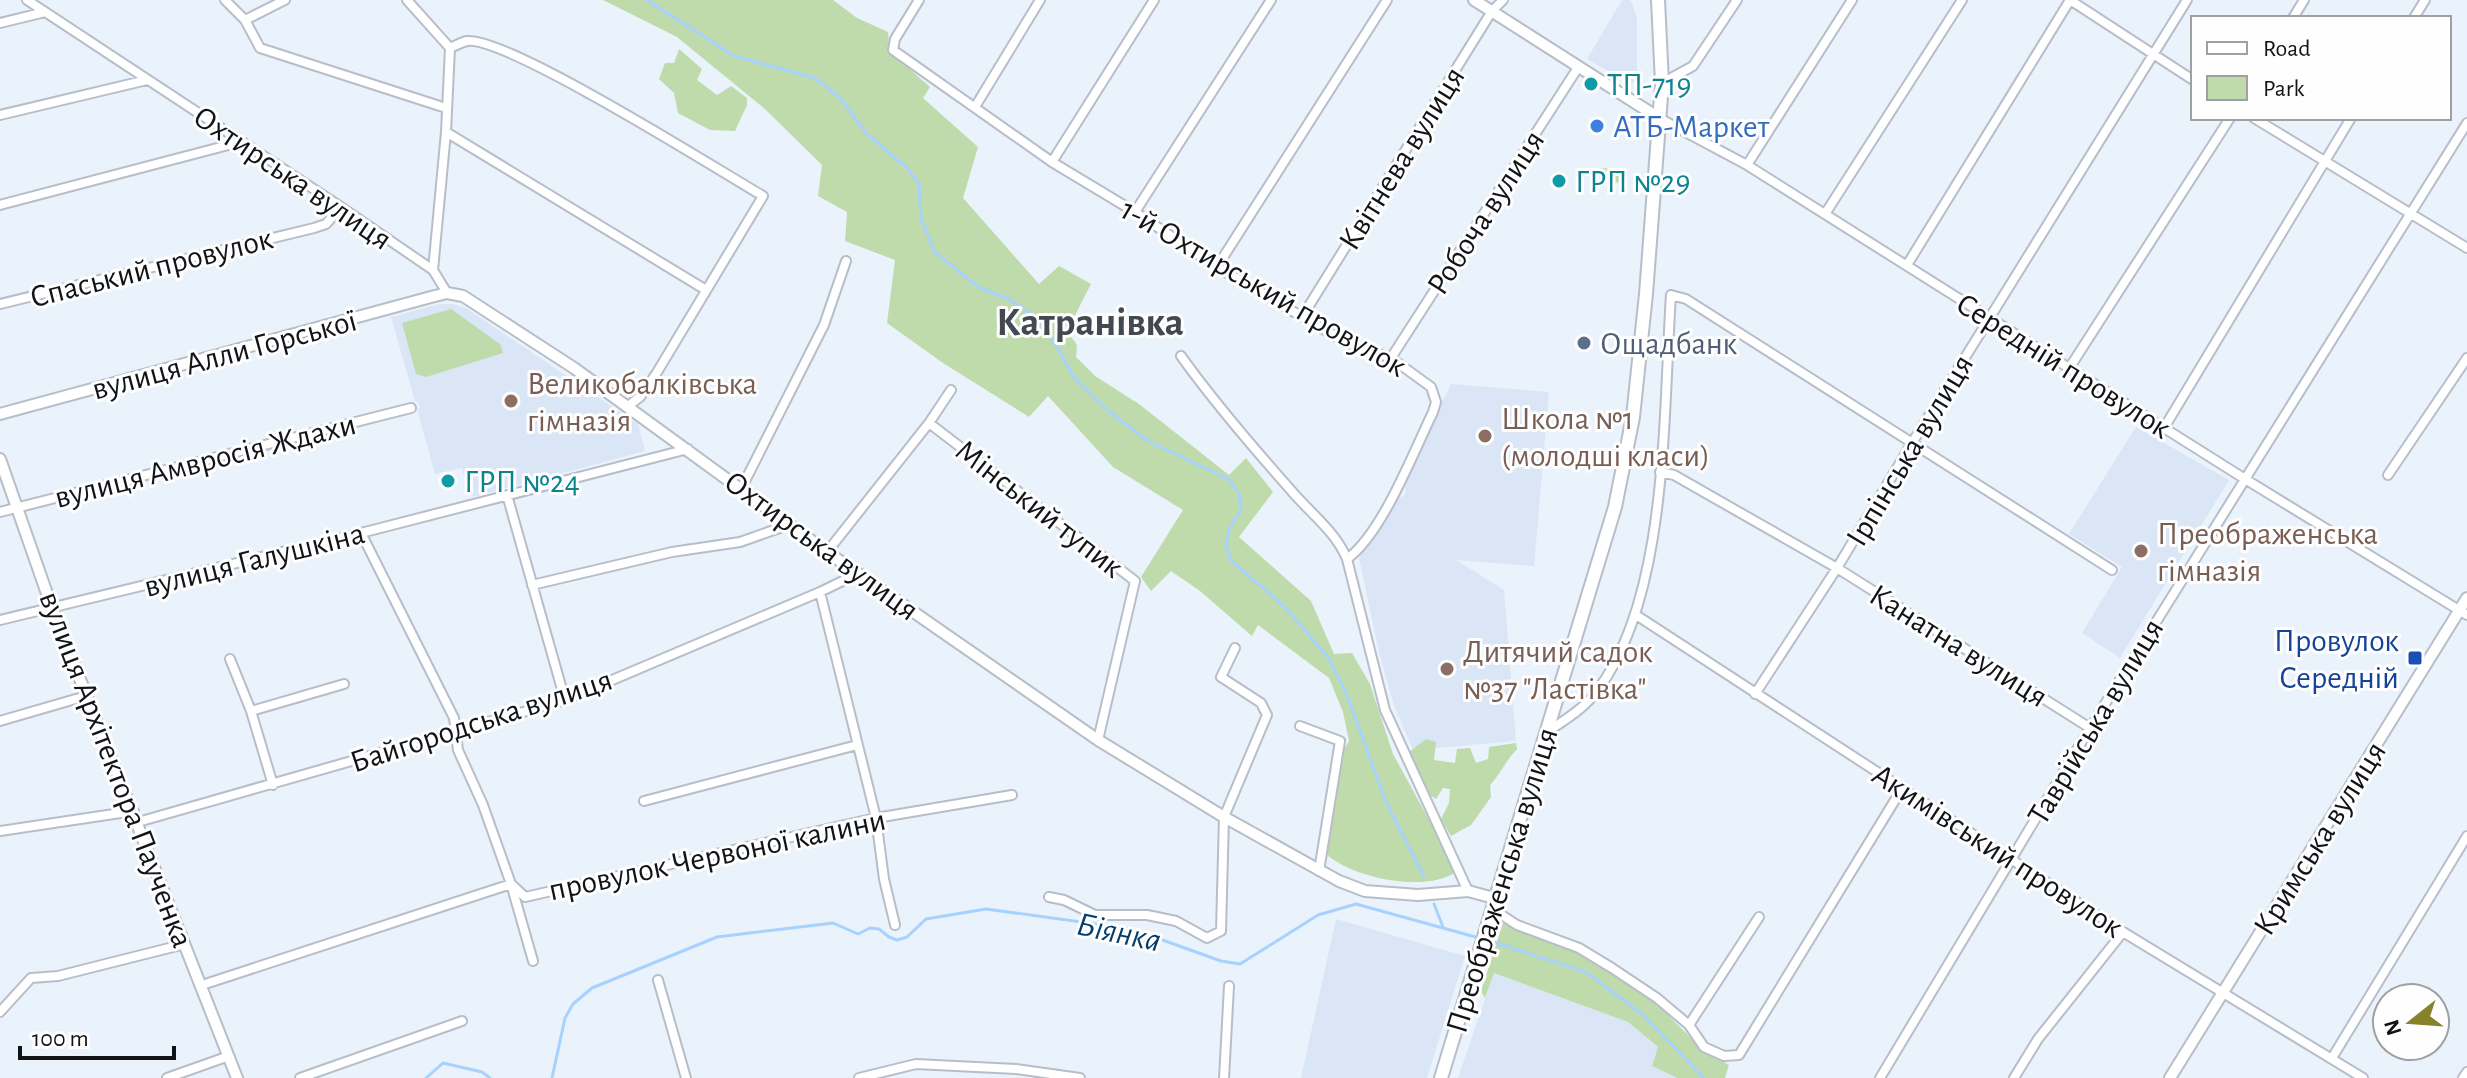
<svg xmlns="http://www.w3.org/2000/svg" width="2467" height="1078" font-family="'Alegreya Sans',sans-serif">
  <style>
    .built { fill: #dae6f5 }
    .green { fill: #bfdbab }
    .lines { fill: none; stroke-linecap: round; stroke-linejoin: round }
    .stream { stroke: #a8d2fe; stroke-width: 3 }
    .minor-casing { stroke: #b7bec8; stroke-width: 12 }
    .tertiary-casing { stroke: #b7bec8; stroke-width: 14 }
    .secondary-casing { stroke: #b7bec8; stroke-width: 16 }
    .minor { stroke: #fff; stroke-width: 8 }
    .tertiary { stroke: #fff; stroke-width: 10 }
    .secondary { stroke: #fff; stroke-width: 12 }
    .culture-dot { fill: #0f9aa8; stroke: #fefefe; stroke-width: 3 }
    .shop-dot { fill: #3f7fe0; stroke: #fefefe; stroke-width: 3 }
    .service-dot { fill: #5c6f8a; stroke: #fefefe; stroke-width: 3 }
    .education-dot { fill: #8d6e63; stroke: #fefefe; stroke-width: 3 }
    .transit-dot { fill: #1a4fb4; stroke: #fefefe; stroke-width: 3 }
    .labels { text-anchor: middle; stroke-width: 6; stroke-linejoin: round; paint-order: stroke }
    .culture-label { font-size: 32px; fill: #0d838f; stroke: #fefefe; text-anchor: start }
    .shop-label { font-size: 32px; fill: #366cbe; stroke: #fefefe; text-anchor: start }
    .street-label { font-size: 32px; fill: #111317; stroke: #fefefe }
    .service-label { font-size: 32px; fill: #4e5e75; stroke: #fefefe; text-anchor: start }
    .education-label { font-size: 32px; fill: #785e54; stroke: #fefefe; text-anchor: start }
    .transit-label { font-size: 32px; fill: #164399; stroke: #fefefe; text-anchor: end }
    .water-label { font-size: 34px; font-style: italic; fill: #023d6d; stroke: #fefefe }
    .district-label { font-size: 40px; font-weight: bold; fill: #434951; stroke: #fefefe }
  </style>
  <rect width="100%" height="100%" fill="#eaf2fc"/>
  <!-- built -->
  <path class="built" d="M1622,0h8l3,5 4,15v61l-8,2 -42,-24z
    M440,304h13l13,4 172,116 7,27 -172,46 -2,-8 -3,1 -6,-22 -27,6 -18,-65 3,-1 -2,-7h-3l-24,-84z
    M1451,384l98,8 -15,174 -78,-6 48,30 12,151 -103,9 -19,-44 -15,-54 -20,-94 35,-59 10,-3 2,-5 -3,-11z
    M2136,427l93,53 -109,178 -38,-25 40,-66 -53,-33z
    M1336,919l129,37 -38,122h-126z
    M1494,973l134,49 30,25 -6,19 25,12h-219z"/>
  <!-- green -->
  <path class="green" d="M603,0h230l24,18 31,14 2,20 40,35 -7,11 55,49 -15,51 76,86 20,-18 32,18 -24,47 10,14 -1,12 19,19 44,28 90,71 17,-17 27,34 -34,45 72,64 23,53 18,-1 18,31 23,70 64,117c-30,23 -106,7 -132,-18l17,-100 7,-12 -6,-29 -14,-34 -71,-53 -6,11 -52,-45 -29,-20 -20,20 -10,-14 42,-67 -70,-43 -65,-71 -19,21 -86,-54 -56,-40 8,-63 -50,-19 2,-29 -29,-16 4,-31 -56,-55 -89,-73z
    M679,49l23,20 -5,11 20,15 14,-9 16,12v7l-12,26 -25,-1 -32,-17 -4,-20 -15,-14 6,-16h9z
    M1600,168l24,2 -1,13 -24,-2z
    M451,309l49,35 3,9 -77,24 -10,-3 -14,-51z
    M1426,739l10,3 -2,18 21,3 2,-14 13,-1 6,15 12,-4 1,-12 27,-4 1,6c-11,11 -15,23 -27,36l1,12 -20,28 -20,11 -10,-17 8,-16 1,-14 -7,-1 -7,11 -9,-6 -18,-41z
    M1504,920l11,7 62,25 74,46 54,54 24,13 -4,13h-48l-25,-12 6,-19 -30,-25 -134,-49 -9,25 -4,-7z"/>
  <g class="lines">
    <!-- stream -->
    <path class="stream" d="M647,0l87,56 81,22 25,20 26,35 40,34 13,16 2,35 13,33 44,36 29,11 28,18 21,29 19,34 36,34 37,28 82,39 9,14 2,16 -12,19 -3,16 5,16 52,44 45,52 18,36 41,111 37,73
      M1434,904l9,23
      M1487,940l99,32 56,42 62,64
      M426,1078l17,-15 39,9 8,6
      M552,1078l13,-60 8,-14 19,-16 125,-51 116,-14 25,11 12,-6 9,1 10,8 8,3 10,-3 19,-18 60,-10 146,20 89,32 19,3 78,-49 38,-11 123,34"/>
    <!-- minor casing -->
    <g class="minor-casing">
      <path id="minor" d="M27,0l314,207 92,63 14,23
        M225,0l20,20 15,28 186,60
        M407,0l43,48c5,-2 12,-6 17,-7 39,-5 250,128 296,155l-107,178 -16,23 -12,9
        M919,0l-24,39 -2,11 159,112 83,50 82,55 130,76 44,15 40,29 5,15 -3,10c-20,41 -51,122 -86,147
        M2070,0l123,80
        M2293,18l11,-18
        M2414,18l11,-18
        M245,20l40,-20
        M0,23l45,-11
        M1662,83l31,-17 44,-66
        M975,107l65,-107
        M0,115l147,-35
        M1659,118l88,47 498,314 222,136
        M2254,118l213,130
        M446,132l260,158
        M1052,162l102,-162
        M1747,165l105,-165
        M0,205l240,-63
        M1135,212l136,-212
        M1825,214l137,-214
        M1907,265l163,-265
        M1217,267l170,-267
        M433,270l13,-138 4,-84
        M0,304l314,-76 12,-4 15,-17
        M1302,317l190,-306 11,-11
        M1181,356c35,49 75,95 115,140 19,21 40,37 51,63l38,151 83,181
        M1391,358l188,-292
        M2070,367l160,-249
        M929,423l206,158 -37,159
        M2164,428l187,-310
        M1660,472l14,3 163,93 253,160
        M2388,475l79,-117
        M741,489l83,-164 22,-64
        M507,495l58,205
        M0,512l411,-104
        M361,533l93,185 4,32 25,55 28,79 22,77
        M827,552l102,-129 22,-33
        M532,585l140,-33 68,-10 51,-18
        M820,592l56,226 8,61 11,46
        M1636,615l487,317 240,146
        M0,620l361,-87 327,-84
        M230,659l21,52 22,74
        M1755,694l82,-126 75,-125 275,-443
        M251,711l93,-27
        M0,721l86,-25
        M1300,726l40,15 -21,130
        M1546,733c18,-13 38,-24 51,-42 72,-95 66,-280 74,-396l15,4 426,271
        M644,801l213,-56
        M138,822l427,-122 255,-108 39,-19
        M0,831l134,-20
        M1049,897l15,3 31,15h52l29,6 31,17 14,-7 3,-114 43,-102 -6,-12 -40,-26 14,-29
        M1491,908l26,17 62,23 33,20 45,30 32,27 15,22 20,9 15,-1 164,-268
        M658,980l28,98
        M202,985l309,-101 14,13 351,-79 136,-23
        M0,1012l31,-34 27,-2 127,-32
        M1689,1025l70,-108
        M2332,1058l135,-222
        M167,1078l62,-22
        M300,1078l162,-57
        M859,1078l57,-14 100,5 64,9
        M1224,1078l5,-92
        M1880,1078l210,-350 377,-605
        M2014,1078l24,-39 85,-107
        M2463,1078l4,-6"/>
    </g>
    <!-- tertiary casing -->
    <g class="tertiary-casing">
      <path id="tertiary" d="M1474,0l185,118
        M0,414l431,-117 16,-4 16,3 111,72 253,184 271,188 126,77 115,64 26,10 53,4 50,-4 26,7
        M0,459l52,149 185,470
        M2170,1078l297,-480"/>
    </g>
    <!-- secondary casing -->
    <g class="secondary-casing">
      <path id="secondary" d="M1441,1078l174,-571 18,-90 13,-123 16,-211 -4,-83"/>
    </g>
    <!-- minor -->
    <use href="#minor" class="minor"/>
    <!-- tertiary -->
    <use href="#tertiary" class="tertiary"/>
    <!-- secondary -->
    <use href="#secondary" class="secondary"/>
  </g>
  <!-- markers -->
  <g class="culture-dot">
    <circle cx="1591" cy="84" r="8"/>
    <circle cx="1559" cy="181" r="8"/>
    <circle cx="448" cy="481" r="8"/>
  </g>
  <circle class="shop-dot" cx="1597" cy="126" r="8"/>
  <circle class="service-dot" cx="1584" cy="343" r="8"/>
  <g class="education-dot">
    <circle cx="511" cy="401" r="8"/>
    <circle cx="1485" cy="436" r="8"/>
    <circle cx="2141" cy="551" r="8"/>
    <circle cx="1447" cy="669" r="8"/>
  </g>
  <rect class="transit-dot" x="2407" y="650" width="16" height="16" rx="4"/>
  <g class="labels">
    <!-- culture labels -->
    <g class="culture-label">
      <text x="1607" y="95">ТП-719</text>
      <text x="1575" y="192">ГРП №29</text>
      <text x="464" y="492">ГРП №24</text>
    </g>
    <!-- shop labels -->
    <g class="shop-label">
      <text x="1613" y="137">АТБ-Маркет</text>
    </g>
    <!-- street labels -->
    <g class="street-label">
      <text transform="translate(1401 158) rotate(-58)" y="11">Квітнева вулиця</text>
      <text transform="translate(293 177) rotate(34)" y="11">Охтирська вулиця</text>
      <text transform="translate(1485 212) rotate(-57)" y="11">Робоча вулиця</text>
      <text transform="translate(151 267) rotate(-14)" y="11">Спаський провулок</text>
      <text transform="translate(1264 287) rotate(30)" y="11">1-й Охтирський провулок</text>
      <text transform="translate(224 354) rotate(-15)" y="11">вулиця Алли Горської</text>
      <text transform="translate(2064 365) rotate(32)" y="11">Середній провулок</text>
      <text transform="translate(1909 450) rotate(-59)" y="11">Ірпінська вулиця</text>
      <text transform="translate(205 460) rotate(-14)" y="11">вулиця Амвросія Ждахи</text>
      <text transform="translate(1040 508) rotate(38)" y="11">Мінський тупик</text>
      <text transform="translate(822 545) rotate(36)" y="11">Охтирська вулиця</text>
      <text transform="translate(254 559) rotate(-14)" y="11">вулиця Галушкіна</text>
      <text transform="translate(1959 645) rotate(32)" y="11">Канатна вулиця</text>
      <text transform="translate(481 720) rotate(-18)" y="11">Байгородська вулиця</text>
      <text transform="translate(2095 721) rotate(-59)" y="11">Таврійська вулиця</text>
      <text transform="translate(117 769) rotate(69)" y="11">вулиця Архітектора Паученка</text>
      <text transform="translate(2319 838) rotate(-58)" y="11">Кримська вулиця</text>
      <text transform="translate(1998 850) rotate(33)" y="11">Акимівський провулок</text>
      <text transform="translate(717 854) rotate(-12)" y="11">провулок Червоної калини</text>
      <text transform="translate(1501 880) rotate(-73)" y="11">Преображенська вулиця</text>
    </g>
    <!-- service labels -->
    <g class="service-label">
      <text x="1600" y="354">Ощадбанк</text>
    </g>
    <!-- education labels -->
    <g class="education-label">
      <text x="527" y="394">Великобалківська<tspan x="527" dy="37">гімназія</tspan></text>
      <text x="1501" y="429">Школа №1<tspan x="1501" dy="37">(молодші класи)</tspan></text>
      <text x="2157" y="544">Преображенська<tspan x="2157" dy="37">гімназія</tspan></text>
      <text x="1463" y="662">Дитячий садок<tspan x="1463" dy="37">№37 "Ластівка"</tspan></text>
    </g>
    <!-- transit labels -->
    <g class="transit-label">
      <text x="2399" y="651">Провулок<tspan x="2399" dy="37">Середній</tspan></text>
    </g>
    <!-- water labels -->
    <g class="water-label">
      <text transform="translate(1119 931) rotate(12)" y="12">Біянка</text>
    </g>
    <!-- district labels -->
    <g class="district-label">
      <text x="1090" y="335">Катранівка</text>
    </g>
  </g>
  <!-- legend -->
  <rect x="2191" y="16" width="260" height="104" fill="#fefefe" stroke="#9fa0a2" stroke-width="2"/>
  <rect x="2207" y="42" width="40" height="12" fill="#ffffff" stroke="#9fa0a2" stroke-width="2"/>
  <text x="2263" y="56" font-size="24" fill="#111317">Road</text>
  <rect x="2207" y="76" width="40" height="24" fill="#bfdbab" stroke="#9fa0a2" stroke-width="2"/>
  <text x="2263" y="96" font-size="24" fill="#111317">Park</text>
  <!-- north arrow -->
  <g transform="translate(2411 1022) rotate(253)"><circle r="38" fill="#fefefe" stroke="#9fa0a2" stroke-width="2"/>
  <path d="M0-6L14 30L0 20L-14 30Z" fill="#85822a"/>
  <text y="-12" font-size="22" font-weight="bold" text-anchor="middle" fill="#111317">N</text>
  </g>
  <!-- scale -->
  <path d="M20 1046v12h154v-12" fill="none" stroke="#111317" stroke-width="4"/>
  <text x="32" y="1046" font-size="24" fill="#111317" stroke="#fefefe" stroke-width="6" paint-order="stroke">100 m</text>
</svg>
